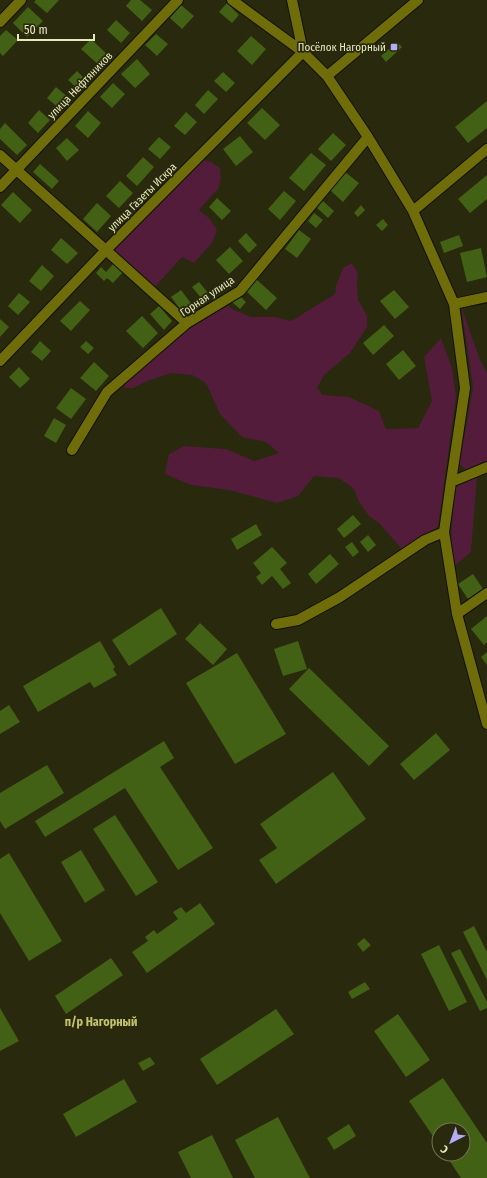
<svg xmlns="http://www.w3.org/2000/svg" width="487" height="1178" font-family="'Fira Sans Condensed',sans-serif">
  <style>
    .green { fill: #521c3a }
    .building { fill: #426114 }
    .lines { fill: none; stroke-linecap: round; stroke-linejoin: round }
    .street-casing { stroke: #121100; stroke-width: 12 }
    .street { stroke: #6e6d09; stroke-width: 10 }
    .poi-dot { fill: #b5acf8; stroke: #29290d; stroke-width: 1.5 }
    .labels { text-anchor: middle; stroke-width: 3.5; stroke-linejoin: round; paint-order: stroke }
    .poi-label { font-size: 11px; fill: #e6e8be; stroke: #29290d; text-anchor: end }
    .street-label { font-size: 11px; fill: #e6e8be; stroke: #29290d }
    .neighbourhood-label { font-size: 12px; font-weight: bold; fill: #c3c46d; stroke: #29290d }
  </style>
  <rect width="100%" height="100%" fill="#29290d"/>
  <!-- green -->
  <path class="green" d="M203,160l8,2 9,6 1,12 -3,9 -19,21 10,8 8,12 -5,13 -18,20 -12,-6 -28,31 -41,-36 29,-33z
    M352,263l6,10 -1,12 1,15 9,16v11l-17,26 -26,22 -7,13 6,7 26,2 30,14 7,18 32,-1 14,-27 -8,-44 17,-19 11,30 4,29 -18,130 -36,22 -23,-26 -10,-7 -10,-14 -5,-13 -15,-11 -25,-2 -16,20 -21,7 -48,-13 -38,-5 -26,-11 4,-20 15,-8 42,3 28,12 25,-8 -13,-11 -24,-5 -22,-23 -13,-29 -4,-4 -11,-6 -21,-2 -21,7 -17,8h-9l3,-10 63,-52 34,-24 8,7 19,8h24l16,4 44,-27 1,-8 7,-18z
    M461,306l19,54 7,13v92l-16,9 -13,-11 -1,-4 7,-21 9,-51z
    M477,477l-6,75 -18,15 -2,-25 3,-54 5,-6z"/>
  <!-- building -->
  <path class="building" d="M36,0h23l-12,13 -13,-11z
    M131,0h9l12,10 -10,11 -16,-15z
    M227,3l12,12 -7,8 -13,-11z
    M181,5l13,11 -12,13 -12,-11z
    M28,7l15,14 -16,16 -14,-14z
    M116,20l14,13 -9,10 -14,-13z
    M6,30l12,10 -15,16 -3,-3v-17z
    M156,34l12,10 -11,12 -12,-11z
    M251,36l15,13 -14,16 -15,-14z
    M91,39l19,18 -9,10 -20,-18z
    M397,42l5,5 -16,15 -5,-6z
    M137,59l13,15 -15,14 -14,-14z
    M77,71l10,10 -8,9 -11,-10z
    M223,72l12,11 -9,9 -12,-11z
    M113,83l12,11 -13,14 -12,-11z
    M56,87l14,12 -9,11 -14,-12z
    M208,90l10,9 -14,15 -9,-9z
    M487,101v27l-19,15 -13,-16z
    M262,108l18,17 -15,15 -18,-17z
    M39,110l11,10 -12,13 -10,-10z
    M88,111l13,12 -13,15 -13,-12z
    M186,112l11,10 -12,13 -11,-9z
    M5,123l22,22 -10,10 -17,-16v-10z
    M333,133l13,12 -15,16 -13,-12z
    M240,136l13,16 -17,14 -13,-17z
    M159,137l12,10 -11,12 -12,-10z
    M67,138l12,12 -12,11 -11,-13z
    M311,153l15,12 -22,26 -15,-13z
    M143,157l11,10 -17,19 -11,-10z
    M40,164l19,17 -7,8 -19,-17z
    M345,172l14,11 -16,19 -13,-12z
    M487,175v24l-17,14 -12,-14z
    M120,181l13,12 -14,15 -13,-12z
    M284,191l12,10 -16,19 -12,-11z
    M13,192l19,18 -12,13 -19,-18z
    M217,198l14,13 -9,9 -13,-13z
    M323,201l11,10 -6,7 -11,-10z
    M97,203l14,13 -14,16 -14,-13z
    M361,205l4,5 -7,7 -4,-4z
    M314,213l9,7 -7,8 -8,-7z
    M383,219l5,6 -6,6 -6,-6z
    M299,230l12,9 -14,19 -12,-9z
    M246,233l11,12 -8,8 -11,-12z
    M459,235l4,11 -19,7 -4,-11z
    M61,238l17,15 -11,11 -16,-14z
    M230,247l13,14 -14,13 -13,-14z
    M481,248l6,29 -20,5 -7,-29z
    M114,263l10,8 -11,12 -6,-5 -3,3 -8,-8 5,-6 5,5z
    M42,265l12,11 -13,15 -12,-10z
    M256,279l21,19 -11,12 -21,-20z
    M199,282l9,11 -6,6 -10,-12z
    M181,290l12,16 -10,7 -12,-16z
    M394,290l15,17 -14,12 -15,-18z
    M19,293l11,9 -12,13 -10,-9z
    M239,295l7,7 -6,7 -8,-7z
    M80,301l10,9 -19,21 -11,-10z
    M159,306l13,15 -8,9 -14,-16z
    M142,316l16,17 -15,15 -17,-17z
    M0,319l9,8 -9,10z
    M384,325l10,11 -21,19 -10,-12z
    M40,341l11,10 -9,10 -11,-9z
    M86,341l8,7 -6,6 -8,-7z
    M403,350l13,16 -17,14 -13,-16z
    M94,362l15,14 -13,15 -16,-13z
    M19,367l11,12 -10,9 -11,-11z
    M71,388l15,11 -15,20 -15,-11z
    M54,418l12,7 -10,18 -12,-7z
    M353,515l8,9 -17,14 -7,-9z
    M256,524l6,11 -25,15 -6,-11z
    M368,535l8,10 -8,7 -8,-10z
    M352,542l7,10 -6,5 -8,-10z
    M272,547l15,16 -7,6 11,14 -8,6 -11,-13 -10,9 -6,-8 5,-4 -8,-10z
    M330,554l9,10 -23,20 -8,-10z
    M473,574l10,15 -15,10 -10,-15z
    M161,608l16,26 -48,32 -17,-26z
    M487,616v26l-3,3 -13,-16z
    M200,623l27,26 -14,16 -28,-26z
    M100,641l15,26 -2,2 4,6 -23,13 -4,-6 -52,30 -15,-26z
    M298,641l9,28 -24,7 -9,-27z
    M487,652v13l-6,-8z
    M237,653l49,81 -51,30 -49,-81z
    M309,668l80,78 -20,20 -80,-77z
    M9,705l11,17 -20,12v-23z
    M436,733l14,17 -36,30 -14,-16z
    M164,741l10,17 -14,9 53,81 -35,22 -53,-82 -80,49 -10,-16z
    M47,765l17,28 -59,36 -5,-8v-28z
    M333,772l33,47 -90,65 -17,-24 18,-12 -17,-24z
    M115,815l43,67 -22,14 -43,-67z
    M81,850l24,40 -20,13 -24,-41z
    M9,853l53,88 -33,20 -29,-48v-54z
    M200,903l15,21 -68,49 -15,-21 16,-11 -3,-4 9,-7 3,4 21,-15 -5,-7 8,-5 5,6z
    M474,926l13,26v28l-24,-48z
    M364,938l7,7 -8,7 -6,-8z
    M439,945l28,57 -18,9 -28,-57z
    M460,949l27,53v6l-7,3 -29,-58z
    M111,958l12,17 -57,39 -11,-18z
    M365,982l5,7 -18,10 -4,-7z
    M0,1008l19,33 -19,10z
    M276,1009l18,25 -77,51 -17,-26z
    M398,1014l32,46 -24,17 -32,-46z
    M150,1057l5,7 -12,7 -5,-8z
    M443,1078l44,65v35h-26l-16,-24h18v-24h-24v15l-30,-44z
    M124,1079l13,23 -61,35 -13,-23z
    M278,1117l32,61h-55l-20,-38z
    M349,1124l7,12 -22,14 -7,-12z
    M212,1135l21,43h-42l-13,-26z"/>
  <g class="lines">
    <!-- street casing -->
    <g class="street-casing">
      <path id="street" d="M232,0l71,52 24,24 41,61 45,74 41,93 11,84 -14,94 -7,50 13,82 30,110
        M292,0l11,52
        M0,22l21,-22
        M327,76l91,-76
        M0,155l187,168
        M0,187l178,-187
        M413,211l74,-62
        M454,304l33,-7
        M0,361l106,-111 197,-198
        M72,450l35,-58 80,-69 53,-32 128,-154
        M451,482l36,-15
        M457,614l30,-21
        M276,624l22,-4 42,-23 85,-57 19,-8"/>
    </g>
    <!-- street -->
    <use href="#street" class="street"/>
  </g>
  <!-- markers -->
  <rect class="poi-dot" x="390" y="43" width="8" height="8" rx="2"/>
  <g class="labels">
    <!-- poi labels -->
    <g class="poi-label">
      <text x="386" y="51">Посёлок Нагорный</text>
    </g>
    <!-- street labels -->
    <g class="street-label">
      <text transform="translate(80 85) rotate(-46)" y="4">улица Нефтяников</text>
      <text transform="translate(142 197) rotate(-45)" y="4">улица Газеты Искра</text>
      <text transform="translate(207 296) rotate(-34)" y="4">Горная улица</text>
    </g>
    <!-- neighbourhood labels -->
    <g class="neighbourhood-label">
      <text x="101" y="1026">п/р Нагорный</text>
    </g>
  </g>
  <!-- north arrow -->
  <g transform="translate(451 1142) rotate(222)"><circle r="19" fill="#29290d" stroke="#757554"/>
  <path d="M0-3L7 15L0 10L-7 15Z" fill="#b5acf8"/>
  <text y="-6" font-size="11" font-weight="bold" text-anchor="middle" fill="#e6e8be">С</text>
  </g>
  <!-- scale -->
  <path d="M18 34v6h76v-6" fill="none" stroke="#e6e8be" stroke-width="2"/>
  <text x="24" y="34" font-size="12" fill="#e6e8be" stroke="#29290d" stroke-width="3" paint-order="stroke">50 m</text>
</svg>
